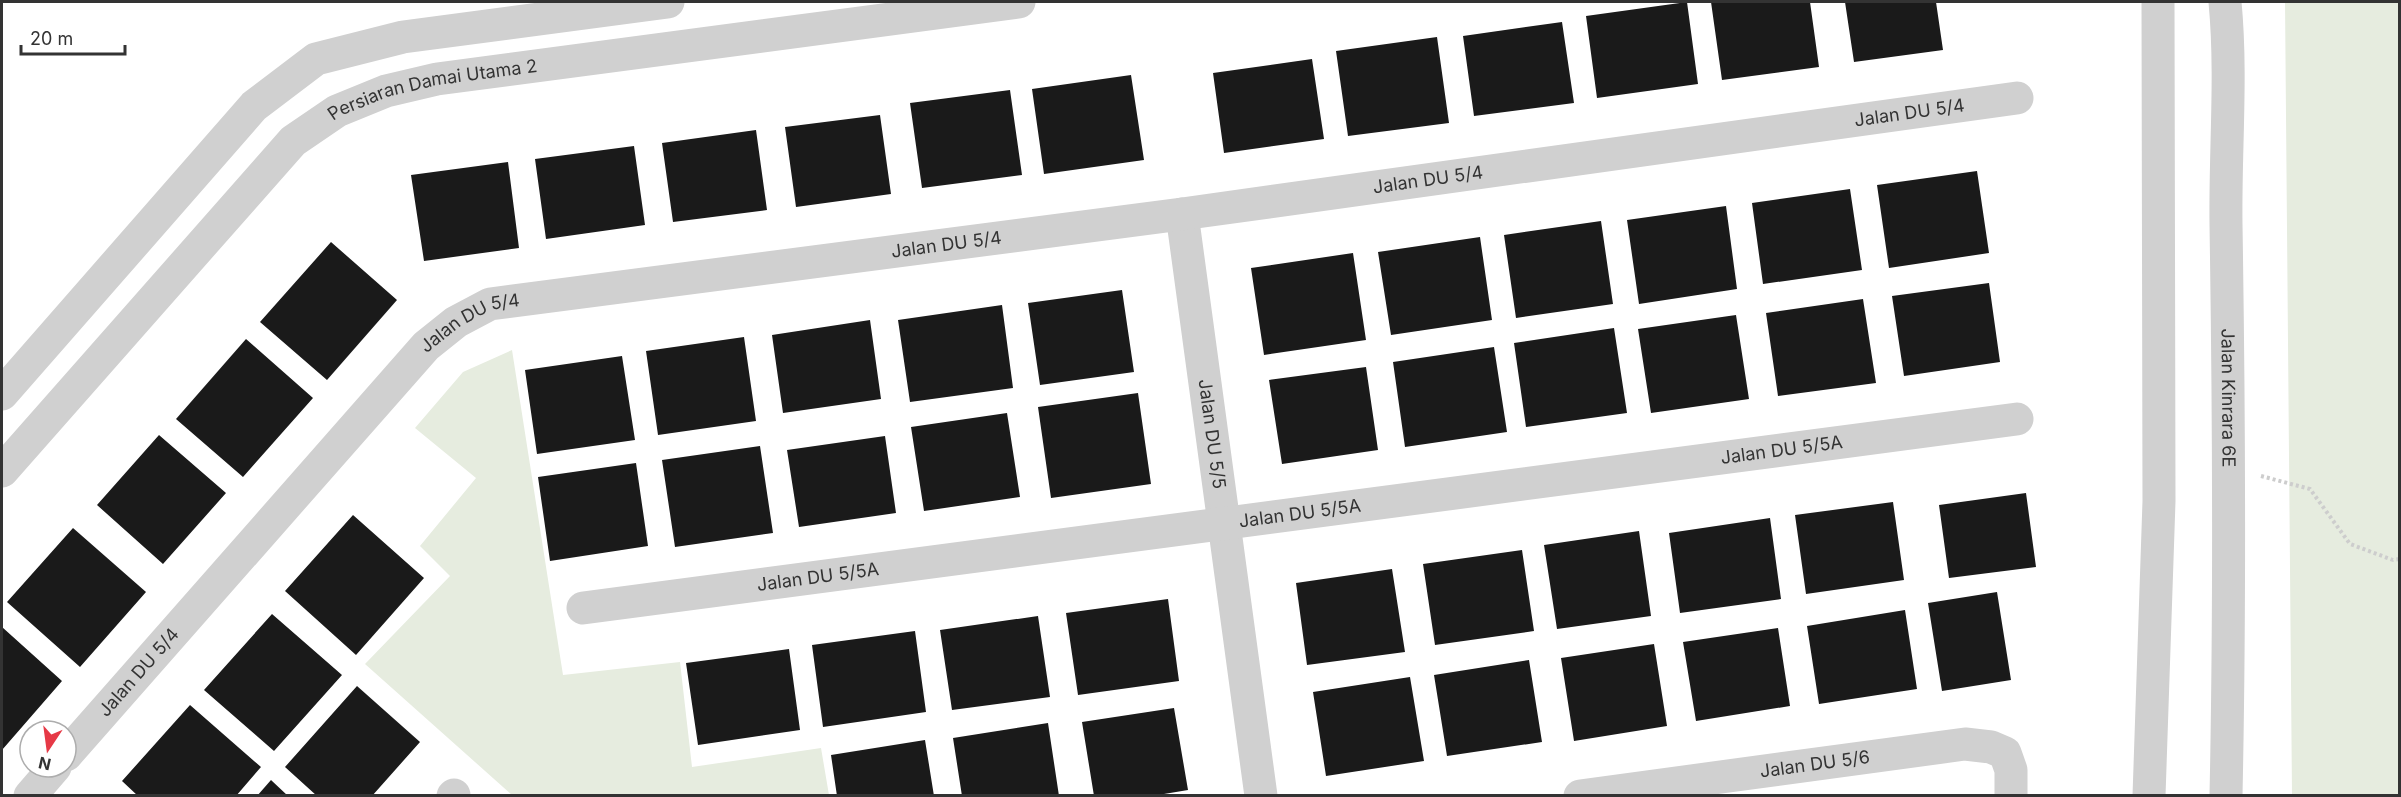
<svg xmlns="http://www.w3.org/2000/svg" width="2401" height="797" font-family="Inter,sans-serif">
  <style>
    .green { fill: #e6ecdf }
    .building { fill: #1a1a1a }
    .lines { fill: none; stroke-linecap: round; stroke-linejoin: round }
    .path { stroke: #cdcdcd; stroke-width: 4; stroke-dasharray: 3 3; stroke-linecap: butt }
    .minor { stroke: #d0d0d0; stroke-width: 33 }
    .labels { text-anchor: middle; stroke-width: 6; stroke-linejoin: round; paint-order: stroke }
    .street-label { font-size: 18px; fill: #333; stroke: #fff }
  </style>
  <rect width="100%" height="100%" fill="#fff"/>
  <!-- green -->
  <path class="green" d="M2285,2h114v793h-107z
    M512,350l51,325 117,-13 12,105 129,-19 8,47h-317l-147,-131 85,-88 -30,-30 56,-68 -61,-50 48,-56z"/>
  <!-- building -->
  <path class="building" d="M1687,2l11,82 -101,14 -11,-82z
    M1711,2h99l9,65 -97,13z
    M1845,2h91l7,48 -89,12z
    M1562,22l12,81 -100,13 -11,-80z
    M1437,37l12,86 -101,13 -12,-85z
    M1312,59l12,80 -100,14 -11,-80z
    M1131,75l13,85 -100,14 -12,-85z
    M1010,90l12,85 -100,13 -12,-85z
    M880,115l11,79 -95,13 -11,-80z
    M756,130l11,80 -94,12 -11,-79z
    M634,146l11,79 -99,14 -11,-80z
    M508,162l11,86 -95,13 -13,-86z
    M1977,171l12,82 -100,15 -12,-83z
    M1850,189l12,81 -99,14 -11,-81z
    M1726,206l11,83 -98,15 -12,-84z
    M1601,221l12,83 -97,14 -12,-83z
    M1480,237l12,83 -101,15 -13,-83z
    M331,242l66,58 -70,80 -67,-58z
    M1353,253l13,87 -102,15 -13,-87z
    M1989,283l11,79 -96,14 -12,-80z
    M1122,290l12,82 -94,13 -12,-82z
    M1863,299l13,84 -98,13 -12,-83z
    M1002,305l11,83 -103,14 -12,-82z
    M1736,315l13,84 -98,14 -13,-84z
    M870,320l11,79 -98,14 -11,-78z
    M1614,328l13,85 -101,14 -12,-84z
    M744,337l12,84 -98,14 -12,-84z
    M246,339l67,59 -70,79 -67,-58z
    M1494,347l13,85 -102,15 -12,-85z
    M622,356l13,84 -98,14 -12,-84z
    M1366,367l12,83 -96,14 -13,-84z
    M1138,393l13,91 -100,14 -13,-91z
    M1007,413l13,84 -96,14 -13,-84z
    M159,435l67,58 -63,71 -66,-59z
    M885,436l11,77 -97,14 -12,-77z
    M760,446l13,87 -98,14 -13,-87z
    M636,463l12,83 -98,15 -12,-84z
    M2026,493l10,74 -87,11 -10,-73z
    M1893,502l11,78 -98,14 -11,-79z
    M353,515l71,63 -68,77 -71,-64z
    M1770,518l11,81 -101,14 -11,-80z
    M73,528l73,64 -66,75 -73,-65z
    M1639,531l12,85 -94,13 -13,-84z
    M1522,550l12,81 -99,14 -12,-81z
    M1392,569l13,83 -98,13 -11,-82z
    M1997,592l14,88 -69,11 -14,-88z
    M1168,599l11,82 -101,14 -12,-82z
    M1905,610l12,79 -98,15 -12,-78z
    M272,614l70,61 -68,76 -70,-61z
    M1038,616l12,81 -98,13 -12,-80z
    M2,627l60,54 -60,69z
    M1778,628l12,78 -94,15 -13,-79z
    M915,631l11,81 -103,15 -11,-82z
    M1654,644l13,82 -93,15 -13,-83z
    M789,649l11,81 -102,15 -12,-82z
    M1529,660l13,82 -95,14 -13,-81z
    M1410,677l14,84 -98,15 -13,-84z
    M357,686l63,56 -48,54h-55l-32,-29z
    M190,705l71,62 -25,29h-98l-16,-15z
    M1174,708l14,82 -36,6h-58l-12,-74z
    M1048,723l11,73h-97l-9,-58z
    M925,740l9,56h-97l-6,-41z
    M271,780l17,16h-31z"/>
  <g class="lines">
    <!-- path -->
    <path class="path" d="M2261,476l49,13 40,55 43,16 7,-1"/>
    <!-- minor -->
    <g class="minor">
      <path id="s1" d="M2225,2c7,73 0,148 1,222 3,190 4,381 0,572"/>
      <path id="s2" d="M1182,214l79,582"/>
      <path d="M2,394l252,-288 62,-47 87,-22 265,-35"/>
      <path id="s3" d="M2,471l291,-330 44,-30 49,-20 51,-12 582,-77"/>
      <path id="s4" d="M583,608l1434,-189"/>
      <path id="s5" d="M66,755l360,-409 30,-24 34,-18 692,-90 835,-116"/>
      <path d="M30,796l25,-29"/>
      <path d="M453,796l1,-1"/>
      <path id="s6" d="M1580,796l385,-52 26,3 14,6 6,17v26"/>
      <path d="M2149,796l10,-295 -1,-499"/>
    </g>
  </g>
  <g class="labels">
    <!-- street labels -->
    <g class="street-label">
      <text dy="6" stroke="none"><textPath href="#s3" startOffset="592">Persiaran Damai Utama 2</textPath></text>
      <text dy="6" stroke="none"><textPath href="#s5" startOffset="2054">Jalan DU 5/4</textPath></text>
      <text dy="6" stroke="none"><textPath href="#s5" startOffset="1568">Jalan DU 5/4</textPath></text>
      <text dy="6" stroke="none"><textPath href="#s5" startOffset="1082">Jalan DU 5/4</textPath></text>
      <text dy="6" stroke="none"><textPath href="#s5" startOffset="596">Jalan DU 5/4</textPath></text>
      <text dy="6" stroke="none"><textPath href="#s1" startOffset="396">Jalan Kinrara 6E</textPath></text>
      <text dy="6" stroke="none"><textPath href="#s2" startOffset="222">Jalan DU 5/5</textPath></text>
      <text dy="6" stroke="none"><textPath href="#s4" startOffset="1209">Jalan DU 5/5A</textPath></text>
      <text dy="6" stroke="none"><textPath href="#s4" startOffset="723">Jalan DU 5/5A</textPath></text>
      <text dy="6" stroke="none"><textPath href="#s4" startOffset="237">Jalan DU 5/5A</textPath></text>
      <text dy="6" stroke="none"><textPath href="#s5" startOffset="110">Jalan DU 5/4</textPath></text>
      <text dy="6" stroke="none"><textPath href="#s6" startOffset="237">Jalan DU 5/6</textPath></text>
    </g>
  </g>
  <!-- border -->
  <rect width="2401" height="797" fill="none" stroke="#333333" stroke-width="6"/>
  <!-- north arrow -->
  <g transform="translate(48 749) rotate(193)"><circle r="28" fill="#ffffff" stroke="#adadad" stroke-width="1.5"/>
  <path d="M0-4.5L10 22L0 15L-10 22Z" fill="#e63946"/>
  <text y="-9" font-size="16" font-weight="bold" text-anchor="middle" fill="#333333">N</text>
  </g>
  <!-- scale -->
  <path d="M21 45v9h104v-9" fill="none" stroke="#333333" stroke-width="3"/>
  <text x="30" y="45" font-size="18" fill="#333333" stroke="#ffffff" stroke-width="4.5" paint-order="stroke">20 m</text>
</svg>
